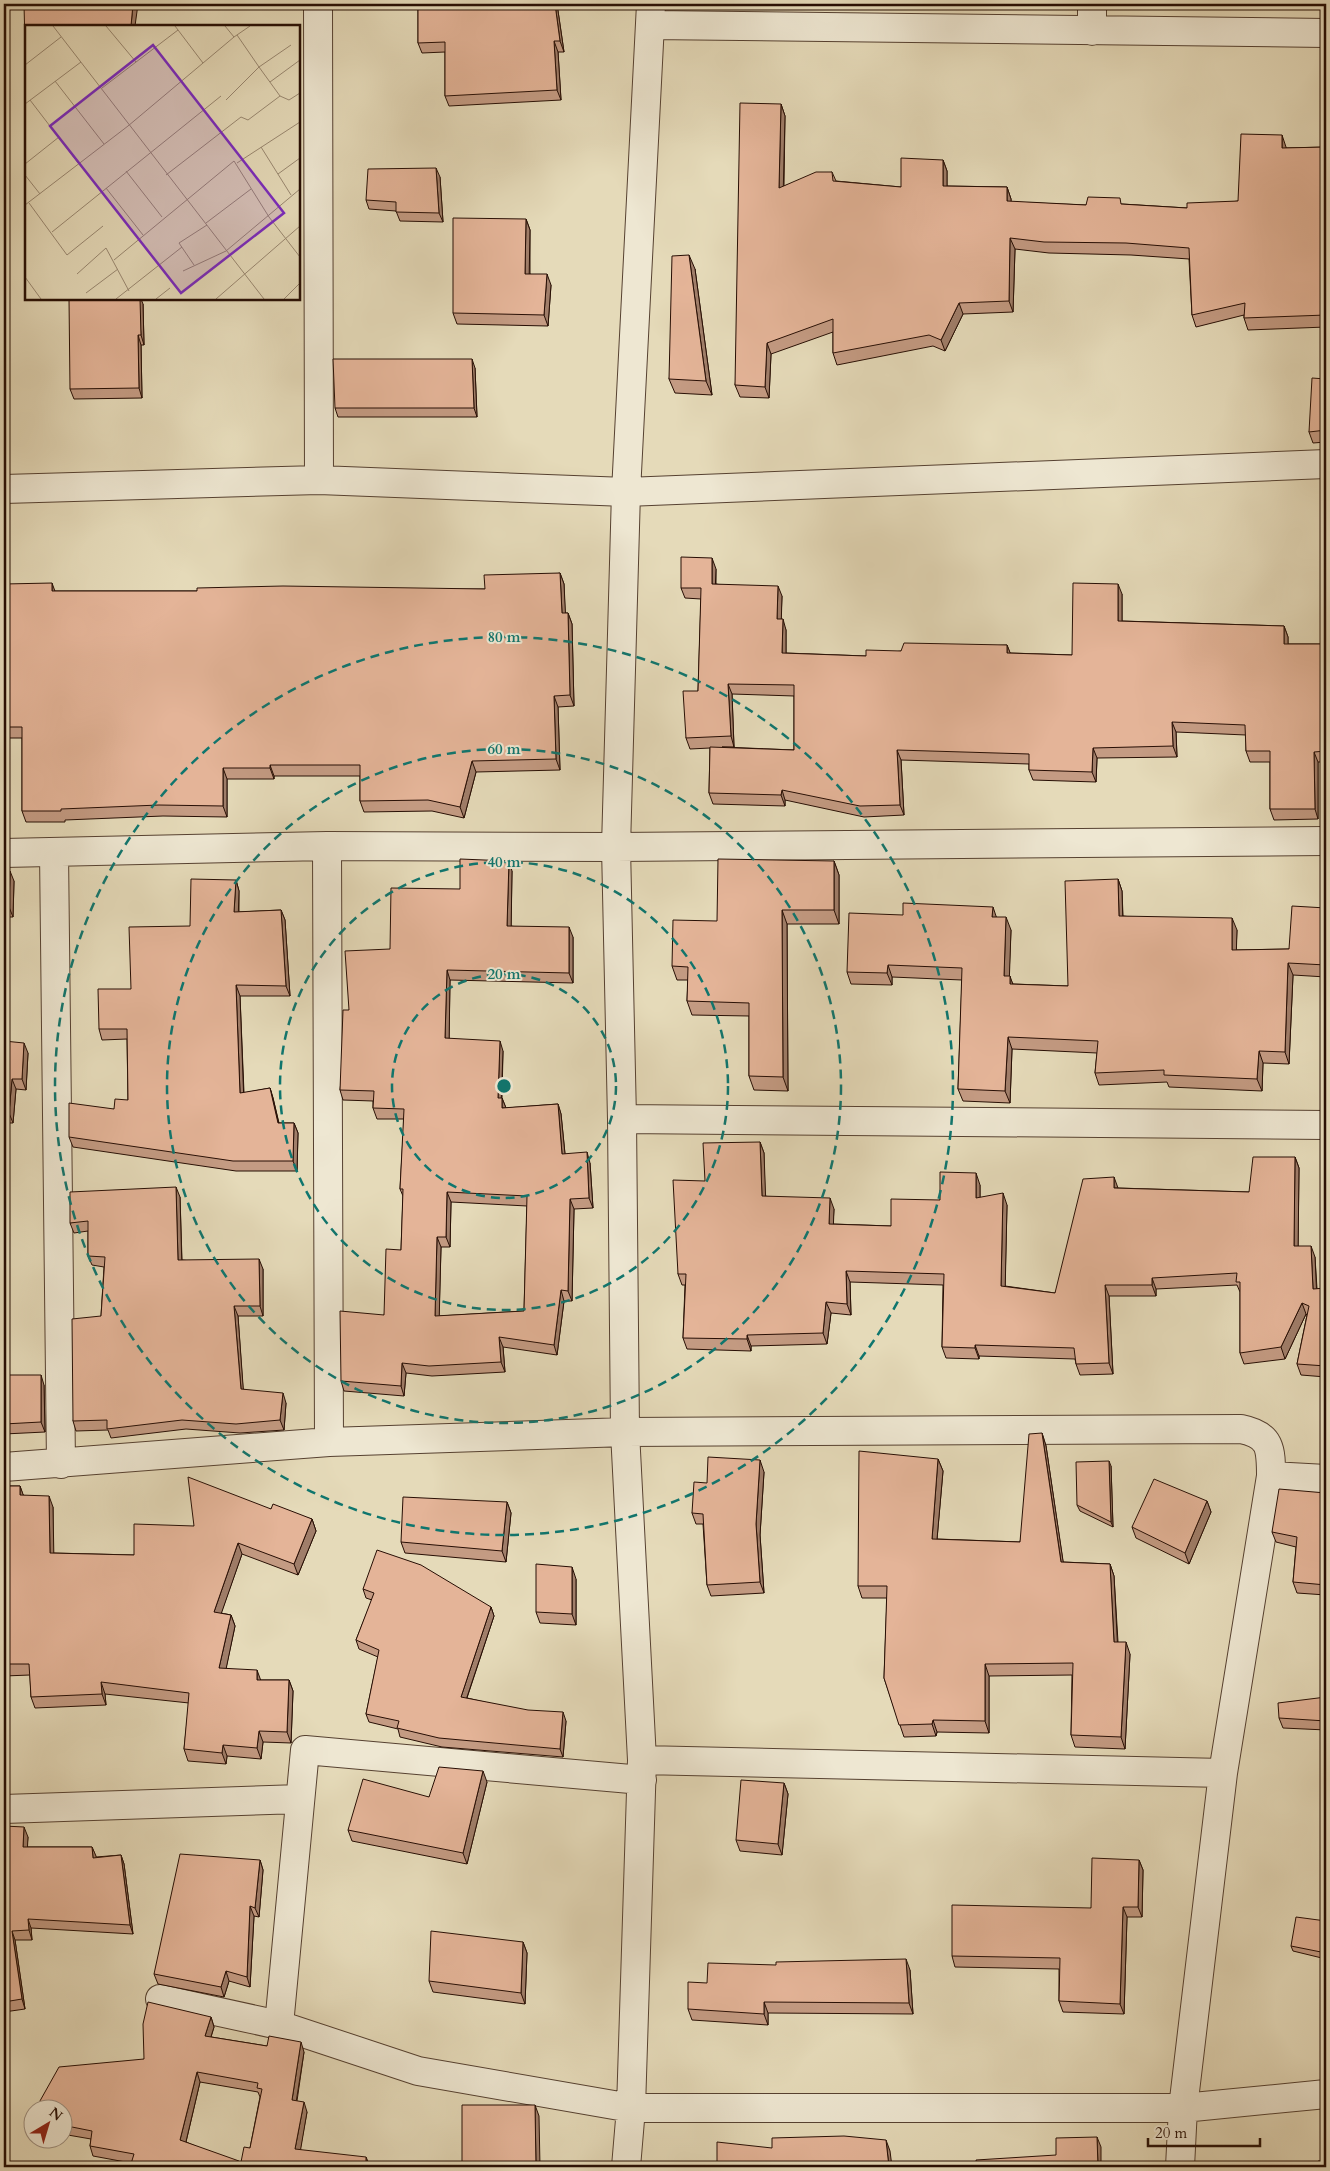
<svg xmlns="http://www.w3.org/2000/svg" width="1330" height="2171" font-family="Cardo,serif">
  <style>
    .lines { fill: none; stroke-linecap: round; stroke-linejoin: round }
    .minor-casing { stroke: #564131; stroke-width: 30 }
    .minor { stroke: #eee7d2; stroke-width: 28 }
    .wall { fill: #c49b83; stroke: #270e04; fill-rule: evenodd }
    .shaded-wall { fill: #a07e6a; stroke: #270e04 }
    .building { fill: #e4b498; stroke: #270e04; fill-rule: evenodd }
    .ring { fill: none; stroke: #0f766e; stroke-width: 2.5; stroke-dasharray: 9 6 }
    .inset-road { fill: none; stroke: #998871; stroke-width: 1 }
    .view { fill: #7b2cbf; fill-opacity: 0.15; stroke: #7b2cbf; stroke-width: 2.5 }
    .inset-edge { fill: none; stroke: #270e04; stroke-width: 2.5 }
    .centre { fill: #0f766e; stroke: #eee7d2; stroke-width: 2.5 }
    .ring-label { font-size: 15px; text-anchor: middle; font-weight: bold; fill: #0f766e; stroke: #eee7d2; stroke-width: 4; stroke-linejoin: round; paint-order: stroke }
  </style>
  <rect width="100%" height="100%" fill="#e5dab9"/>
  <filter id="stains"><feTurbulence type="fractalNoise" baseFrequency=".004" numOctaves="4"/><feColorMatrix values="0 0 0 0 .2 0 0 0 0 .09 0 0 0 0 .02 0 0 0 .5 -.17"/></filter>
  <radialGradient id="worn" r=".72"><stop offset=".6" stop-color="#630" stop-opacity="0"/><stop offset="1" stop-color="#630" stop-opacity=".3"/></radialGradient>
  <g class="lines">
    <!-- minor casing -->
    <g class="minor-casing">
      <path id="minor" d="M318,4l1,476
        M1092,4v27
        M651,25l675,8
        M4,489l315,-9 307,12 700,-28
        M327,846l2,596
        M54,852l7,612
        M4,853l323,-7 289,1 710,-6
        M622,1119l704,6
        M4,1467l325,-25 296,-10 616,-3c30,6 30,20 30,47l-48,297 -40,335 -3,59
        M1271,1476l55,3
        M642,1760l581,13
        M4,1809l296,-10
        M160,1999l119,26 139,46 213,37h552l143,-14
        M279,2025l26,-275 337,30
        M626,2167l5,-59 11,-348 -17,-328 -3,-313 -6,-272 10,-355 25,-488"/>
    </g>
    <!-- minor -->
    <use href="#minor" class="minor"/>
  </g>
  <!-- wall -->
  <path class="wall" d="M418,4h139l7,48h-6l3,48 -112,6 -4,-10v-44l-23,1 -4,-10z
    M1224,4h46v1z
    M781,104l4,12 -1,70 48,-14 4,9 65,6 42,-27 4,11v15l60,1 4,12v3l75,3 36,-1 65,4 51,-7 48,-54v1l40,-1v180l-78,3 -4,-12v-3l-48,12 -4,-12 -3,-56 -58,-4 -82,-2 -34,-4 -2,63 -50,2 -18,37 -12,-5 -96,19 -4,-12v-21l-62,22 -2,44 -29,-1 -5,-12z
    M440,177l3,45 -43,-1 -4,-10 -27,-2 -3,-9z
    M526,219l4,11v44l21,11 -3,41 -91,-2 -4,-11z
    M695,269l17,126 -37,-2 -6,-14z
    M143,304l1,41h-3l1,53 -68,1 -4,-10z
    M475,368l2,49h-139l-3,-9z
    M1326,379v63l-13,1 -4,-11z
    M716,569v15l66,12 -1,23 5,11v23l80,3 35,-5 106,-6 3,8 62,2 50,-61v27l162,5 4,11v7h38v118h-8v57l-44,1 -4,-11v-47h-20l-4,-11v-16l-70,-3 1,25 -80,1 -1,24 -63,-2 -4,-10v-6l-128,-4 3,55 -40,2 -79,-17v6l-72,-2 -4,-11 1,-45 -20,1 -4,-11 12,-47 3,-92 -16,-1 -4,-10zM732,694l62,2v54l-72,-3h12z
    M560,573l4,11 1,29h3l4,11 2,82 -16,1 2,63 -84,2 -12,46 -32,-7 -68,1 -4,-11v-25h-86v3h-47v38l-64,-1 -98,4v2h-39l-4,-11v-73h-18v-154l51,7h142l288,-2z
    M834,861l5,14v49h-52l1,167 -34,-1 -5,-14v-60l-57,-1 -5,-14 1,-21h-11l-5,-14 45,-45z
    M4,870l10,11 -1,36h-5l-2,69h-2z
    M512,871l-1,55 62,11v46l-123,-3 -1,59 54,12 -1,47 4,10 52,-4 3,10 4,40 25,9 3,45 -19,1 -2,92h-8l-7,54 -54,-8 2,25 -73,4 -26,-3 -2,23 -60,-5 -3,-10 43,-66 17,-65 2,-54 -3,-7 4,-70h-27l-4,-11v-7l-30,-1 -3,-10 9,-80 41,-61 70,-60zM451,1202l76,4 -3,105 -85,5 2,-69h9z
    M1118,879l4,12 1,25 114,14 -1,20 53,-1 37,-41v69l-33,-2 -4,89 -26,-1 -1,28 -93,-4 -2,-5 -68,3 -4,-12 2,-20 -85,-4 -2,54 -47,-2 -5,-12 4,-109 -70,-3v8l-41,-1 -4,-12 150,-55 14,13 -2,46 4,8 55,2z
    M236,880l3,11v21l42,-2 4,10 5,76h-50l4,97 26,-5 3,10 6,25h15l4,10 -1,38h-61l-163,-24 -4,-10 45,-28 14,-9 -1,-61 -25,1 -3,-11 32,-40z
    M4,1041l24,12 -2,37 -10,-1 -3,34h-9z
    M760,1142l4,11 1,43 69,13 -1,15 58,2 49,-26 40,-15v13l27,7 -2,81 50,7 63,-105 131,4 46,-35 4,11 -1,78 17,11 2,32 9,-1v89l-25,-2 -4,-11 10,-49 -1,-1 -21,45 -41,5 -4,-11v-61l-3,-7 -81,4v7h-47l4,78 -33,1 -4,-11 -1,-5 -96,-3v3l-33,-1 -4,-11 1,-62 -93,-3 1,33 -20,-2 -4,31 -76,2v5l-64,-2 -4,-11 2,-53h-3l-4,-11 27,-93z
    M180,1197l2,63 81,9v47h-25l5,73 43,14 -2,27 -44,3 -54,-4 -75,9 -3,-8 -32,1 -3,-10 28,-105 3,-49 -12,-2 -4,-9v-25l-14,2 -4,-10z
    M4,1375l40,10 1,47 -41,2z
    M1042,1433l4,13 17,116 47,2 4,12 4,66 12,12 -5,95 -50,-2 -4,-12 1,-60 -83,1v57l-52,-1 -1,4 -32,1 -20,-59 3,-80h-25l-4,-12 80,-127 5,12 -6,68 83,3z
    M1111,1466l2,61 -33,-16 -3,-6z
    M764,1472l-4,63 4,58 -53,3 -4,-11 -4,-61h-7l-4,-11 15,-30z
    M4,1486h16l3,9 30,12v46l81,2 60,-29 77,-17 41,10 4,12 -18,44 -56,-21 -21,59 10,2 4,11 -9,42 34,12h29l4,11 -2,52 -28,-1 -2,17 -34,-3 -1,8 -38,-3 -4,-12 5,-46 -84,-9 1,11 -71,3 -4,-11 -1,-22 -26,1z
    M1326,1493v102l-29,-2 -4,-11 3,-35 -20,-5 -4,-10z
    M1207,1501l4,11 -22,52 -53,-26 -4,-11z
    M507,1502l4,11 -5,49 -101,-9 -4,-11z
    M576,1579v46l-36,-2 -4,-11z
    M363,1589l128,18 3,9 -27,82 99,23 -3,36 -121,-10 -42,-10 -2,-8 -29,-7 -3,-8 12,-57 -19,-8 -3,-9 16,-40 -6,-2z
    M1326,1697v33l-43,-2 -4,-10z
    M487,1782l-20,82 -115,-23 -4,-11 81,-33z
    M784,1783l4,11 -6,61 -42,-4 -4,-11z
    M4,1826l24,11 -1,10h65l4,10 25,-2 3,9 9,70 -102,-6 1,12h-17l10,69 -21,3z
    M260,1860l3,10 -4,47 -5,-1 -4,71 -21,-6 -5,16 -66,-13 -4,-10z
    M1139,1860l4,10 -1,47h-15l-3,97 -61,-2 -4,-11v-32l-104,-2 -3,-11 139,-48z
    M1326,1921v38l-33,-8 -2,-5z
    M523,1942l4,11 -2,51 -92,-12 -4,-11z
    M910,1970l3,44 -145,-1v12l-76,-5 -4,-11 19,-26z
    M211,2017l3,10 -3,10 93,15 -7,49 10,11 -7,38 70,16 -240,1 1,-4 -38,-7 -3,-10 1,-7 -29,-5v-26l82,-49zM200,2082l58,10 2,5 -10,51 -9,18 -55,-24z"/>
  <!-- shaded-wall -->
  <path class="shaded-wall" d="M133,4h5l-3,22h-4z
    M555,4h2l7,48 -4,-11z
    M554,41l4,11 3,48 -4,-10z
    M781,104l4,12 -2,84 -4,-12z
    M1282,135l4,12v13l-4,-12z
    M943,160l4,11v27l-4,-12z
    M436,168l4,9 3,45 -4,-9z
    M1007,187l4,12v14l-4,-12z
    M526,219l4,11 -1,55 -4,-11z
    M1010,238l5,11 -2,63 -4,-11z
    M689,255l6,14 17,126 -6,-14z
    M547,274l4,11 -3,41 -4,-11z
    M138,299h3l2,5 1,41 -3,-10z
    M959,303l4,11 -18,37 -4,-11z
    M138,335l3,10 1,53 -3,-10z
    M767,343l4,11 -2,44 -4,-11z
    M472,359l3,9 2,49 -3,-9z
    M712,558l4,11 -1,26 -3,-11z
    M560,573l4,11 2,40 -4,-11z
    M52,583l4,11 -4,-3z
    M1118,584l4,10v38l-4,-11z
    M778,586l4,10 -1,34 -4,-11z
    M568,613l4,11 2,82 -4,-11z
    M783,619l3,11v33l-4,-10z
    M1284,626l4,11v17l-4,-10z
    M1007,645l4,10 -4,-2z
    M728,684l4,10 2,53 -3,-11z
    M554,696l4,11 2,63 -4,-11z
    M1172,722l4,10 1,25 -4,-11z
    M1093,748l4,10 -1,24 -4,-10z
    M897,750l4,10 3,55 -4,-10z
    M1314,752l4,10v57l-3,-10z
    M472,761l4,11 -12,46 -4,-11z
    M270,765l4,11v3l-4,-11z
    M223,768l4,11v38l-4,-11z
    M782,790l3,10v6l-4,-11z
    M509,861l3,10 -1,65 -4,-10z
    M834,861l5,14v49l-5,-14z
    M10,871l4,10 -1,36 -4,-10z
    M1118,879l4,12 1,37 -4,-12z
    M236,880l3,11 -1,32 -4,-11z
    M4,906l4,11 -2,69 -2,-7z
    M993,907l4,12 -5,-2z
    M281,910l4,10 5,76 -4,-10z
    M782,910l5,14 1,167 -5,-14z
    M1006,917l5,13 -2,58 -5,-12z
    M1232,918l5,12 -1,32 -4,-12z
    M569,927l4,10v46l-4,-10z
    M1288,963l5,12 -4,89 -4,-12z
    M888,965l4,12v8l-5,-12z
    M447,970l3,10 -1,69 -4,-11z
    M1010,976l4,12 -4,-4z
    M236,985l4,11 4,108 -4,-11z
    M1008,1037l4,12 -2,54 -5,-12z
    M500,1041l3,10 -2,57 -3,-10z
    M24,1043l4,10 -2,37 -4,-11z
    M1259,1051l4,12 -1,28 -5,-12z
    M12,1079l4,10 -3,34 -4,-10z
    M270,1088l3,10 8,35 -3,-10z
    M502,1098l4,10h-4z
    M558,1104l3,10 5,50 -4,-10z
    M294,1123l4,10 -1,38 -4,-10z
    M760,1142l4,11 2,54 -4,-11z
    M587,1152l3,11 3,45 -4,-10z
    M1295,1157l4,11 -1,89 -4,-11z
    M976,1173l4,12v25l-4,-12z
    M1114,1177l4,11h-4z
    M176,1187l4,10 2,73 -4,-10z
    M447,1192l4,10 -1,45 -4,-10z
    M1003,1193l4,12 -2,92 -4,-11z
    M830,1198l4,11 -1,26 -4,-11z
    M570,1199l4,10 -2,92 -4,-10z
    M437,1237l4,10 -2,79 -4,-10z
    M1311,1246l4,11 2,43 -4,-11z
    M259,1259l4,10v47l-3,-10z
    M846,1271l4,11 1,33 -4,-11z
    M1152,1278l4,11v7l-4,-11z
    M1105,1285l4,11 4,78 -4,-11z
    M561,1290l3,11 -7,54 -3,-10z
    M826,1302l5,11 -4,31 -4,-11z
    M1302,1303l4,11 -21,45 -4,-12z
    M234,1306l4,10 6,83 -3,-10z
    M747,1335l4,11v5l-4,-12z
    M499,1337l4,10 2,25 -4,-10z
    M975,1345l4,11v3l-4,-11z
    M402,1363l4,10 -2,23 -3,-10z
    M41,1375l3,10 1,47 -4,-10z
    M283,1393l3,10 -2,27 -4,-10z
    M1042,1433l4,13 19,128 -4,-12z
    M938,1459l5,12 -7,80 -4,-12z
    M760,1460l4,12 -4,63 4,58 -4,-11 -4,-58z
    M1109,1461l2,5 2,61 -2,-5z
    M20,1486l4,11 -4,-2z
    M49,1496l4,11 1,57 -4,-11z
    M1207,1501l4,11 -22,52 -4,-11z
    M507,1502l4,11 -5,49 -4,-11z
    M312,1519l4,12 -18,44 -4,-11z
    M238,1543l4,11 -24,69 -4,-11z
    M1110,1564l4,12 4,78 -4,-12z
    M572,1567l4,12v46l-4,-11z
    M491,1607l3,9 -30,90 -3,-9z
    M231,1615l4,11 -11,53 -5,-11z
    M1126,1642l4,12 -5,95 -4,-12z
    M985,1664l4,12v57l-4,-12z
    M257,1670l4,11 -4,-1z
    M289,1680l4,11 -2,52 -4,-11z
    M101,1682l4,12 1,11 -4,-11z
    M563,1712l3,9 -3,36 -3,-8z
    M933,1720l4,12 -1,4 -4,-12z
    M259,1731l4,11 -2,17 -4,-11z
    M223,1745l4,11 -1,8 -4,-11z
    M483,1771l4,11 -20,82 -4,-11z
    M784,1783l4,11 -6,61 -4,-11z
    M24,1827l4,10 -1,19 -4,-9z
    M92,1847l4,9 1,11 -4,-9z
    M121,1855l3,9 9,70 -3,-9z
    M260,1860l3,10 -4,47 -4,-9z
    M1139,1860l4,10 -1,47 -4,-10z
    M250,1906l4,10 -4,71 -3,-10z
    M1123,1907l4,10 -3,97 -4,-10z
    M28,1919l3,9 1,12 -3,-10z
    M12,1931l3,9 10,69 -3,-10z
    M523,1942l4,11 -2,51 -4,-11z
    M906,1959l4,11 3,44 -4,-11z
    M226,1971l3,10 -5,16 -3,-10z
    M764,2002l4,11v12l-4,-11z
    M211,2017l3,10 -6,19 -3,-10z
    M301,2042l3,10 -9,57 -3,-9z
    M197,2072l3,10 -16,68 -4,-10z
    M304,2102l3,10 -8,47 -4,-10z
    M535,2105l4,11 1,51h-4z
    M1097,2137l4,10v20h-3z
    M886,2140l4,11 2,16h-3z
    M366,2157l4,9v1h-4z"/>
  <!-- building -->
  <path class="building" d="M24,4h109l-2,22h-105v20h-1z
    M418,4h137l5,37h-6l3,49 -112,6v-54l-27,1z
    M740,103l41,1 -2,84 37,-16h16l1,9 68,6v-29l42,2v26l64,1v14l79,4 2,-8 32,1 1,6 66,4v-5l51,-2 3,-67 41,1v13l44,-1v168l-82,3 1,-15 -53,12 -3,-67 -63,-5 -82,-1 -34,-4 -1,63 -50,2 -18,37 -12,-5 -96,18v-34l-66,24 -2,44 -30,-2z
    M436,168l3,45 -43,-1v-10l-30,-2 2,-31z
    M453,218l73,1 -1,55h22l-3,41 -91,-2z
    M689,255l17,126 -37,-2 3,-123z
    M69,299h71l1,36h-3l1,53 -69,1z
    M333,359h139l2,49h-139z
    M1312,378l14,1v51l-17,2z
    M681,557l31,1v26l66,2 -1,33h6l-1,34 84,3v-6l35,1 3,-8 103,2v8l65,2 1,-72 45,1v37l166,5v18h42v107l-12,1 1,57h-45v-58h-24l-1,-26 -73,-3 1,24 -80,2 -1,24 -63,-2v-16l-132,-4 3,55 -40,1 -78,-16 -1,5 -72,-2 1,-46 84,3v-65l-66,-1 3,52 -45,2 -3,-47h15l3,-103h-20z
    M560,573l2,40h6l2,82 -16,1 2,63 -84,2 -12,46 -32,-7 -68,1v-36h-90v3h-47v38l-64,-1 -98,4v2h-39v-84h-18v-143l48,-1v8h145v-3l86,-2 202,3 -1,-14z
    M460,859l49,2 -2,65 62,1v46l-122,-3 -2,68 55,3 -2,57h4v10l56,-4 4,50 25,-2 2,46 -19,1 -2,92 -7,-1 -7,55 -55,-8 2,25 -72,4 -27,-3 -1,23 -60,-5 -1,-70 44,4 2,-66 15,1 2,-61h-3l4,-80 -31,-1 1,-17 -34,-1 3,-80h6l-4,-59 45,-2 1,-61 69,1zM447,1192l80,4 -3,115 -89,5 2,-79h9z
    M718,859l116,2v49h-52l1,167 -34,-1v-73l-62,-2 1,-34 -16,-1 1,-46 44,1z
    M4,870l6,1 -1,36 -5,-1v10z
    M191,879l45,1 -2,32 47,-2 5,76 -50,-1 4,108 30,-5 8,35h16l-1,38h-60l-164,-24v-34l45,6 1,-10 13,1 -1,-71h-28l-1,-40h33l-2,-62 61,-1z
    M1118,879l1,37 113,2v32l57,-1 3,-43 34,2v57l-38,-2 -3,89 -26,-1 -2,28 -93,-4v-5l-69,3 3,-32 -90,-4 -3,54 -47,-2 4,-121 -74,-3 -1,8 -40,-1 2,-59 54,2v-12l90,4 -1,10h14l-2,59h6v8l58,2 -3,-105z
    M4,1041l20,2 -2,36h-10l-3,34h-5z
    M760,1142l2,54 68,2 -1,26 62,2v-27l49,1v-28l36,1v25l27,-5 -2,93 54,7 28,-114 31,-2v11l135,4 4,-35h42l-1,89h17l2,43 13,-1v78l-29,-2 12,-58 -7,-3 -21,44 -41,6v-71h-4l1,-9 -85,5v7h-47l4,78 -33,1 -2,-16 -99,-3v3l-33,-1 2,-73 -98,-3 1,33 -21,-2 -3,31 -76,2v4l-64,-1 3,-64h-8l-5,-94 32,1 -2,-38z
    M176,1187l2,73 81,-1 1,47h-26l7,83 42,4 -3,27 -44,4 -54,-4 -75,9v-9l-34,1 -1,-102 29,-3 4,-59 -17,-1v-35l-18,2v-31z
    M4,1375h37v47l-37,2z
    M1042,1433l19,129 49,2 4,78h12l-5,95 -50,-2 2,-72 -88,1v57l-52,-1 -1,4 -33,1 -15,-47 3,-92h-29l1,-135 79,8 -6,80 88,3 9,-108z
    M708,1457l52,3 -4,64 4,58 -53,3 -4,-71 -11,-1 2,-31 13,1z
    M1109,1461l2,61 -34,-17 -1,-43z
    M188,1477l83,32 2,-5 39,15 -18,45 -56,-21 -24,69 17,3 -12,53 38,2v10h32l-2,52 -28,-1 -2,17 -34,-3 -1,8 -38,-4 5,-56 -88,-11 1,12 -71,3 -2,-33h-25v-178h16v9l29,1 1,57 84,2v-31l60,2z
    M1154,1479l53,22 -22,52 -53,-26z
    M1279,1489l47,4v92l-33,-3 4,-45 -25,-5z
    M403,1497l104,5 -5,49 -101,-9z
    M377,1550l44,15 70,42 -30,90 67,13 35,2 -3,37 -121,-11 -42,-10 2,-7 -33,-7 13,-64 -23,-10 18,-47 -11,-4z
    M536,1564l36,3v47l-36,-2z
    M1326,1697v24l-47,-3 -1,-15z
    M439,1767l44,4 -20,82 -115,-23 15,-51 66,18z
    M741,1780l43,3 -6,61 -42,-4z
    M4,1826l20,1 -1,20h69l1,11 28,-3 9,70 -102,-6 1,11 -17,1 10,68 -18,3z
    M180,1854l80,6 -5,48 -5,-2 -3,71 -21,-6 -5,16 -67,-13z
    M1092,1858l47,2 -1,47h-15l-3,97 -61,-3 1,-43 -108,-2v-51l139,3z
    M1296,1917l30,4v32l-35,-7z
    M431,1931l92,11 -2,51 -92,-12z
    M906,1959l3,44 -145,-1v12l-76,-5v-27l19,1 1,-20 68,2v-3z
    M148,2002l63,15 -6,19 62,10 2,-10 32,6 -9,58 12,2 -9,47 71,8v10h-126l4,-20 6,1 12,-59 -5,-1 1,-5 -61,-11 -17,68 59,21 -1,6h-108l4,-13 -44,-8 2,-15 -30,-6v-17h-26l23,-41 85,-8 -1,-35z
    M462,2105h73l1,62h-74z
    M844,2136l42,4 3,27h-172v-25l55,6v-10z
    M1097,2137l1,30h-121l-1,-7 80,-5v-17z
    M1318,2161h8v6h-8z"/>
  <!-- distance rings -->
  <g class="ring">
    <circle cx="504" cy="1086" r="112"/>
    <circle cx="504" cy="1086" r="224"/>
    <circle cx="504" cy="1086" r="337"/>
    <circle cx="504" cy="1086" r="449"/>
  </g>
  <!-- overview -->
  <g transform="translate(25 25)">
    <rect width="275" height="275" fill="#e5dab9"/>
    <path class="inset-road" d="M28,1l211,273M81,1l30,36M150,1l28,37M200,1l9,11 16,-11M212,10l22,32 32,-22M0,40l36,-28M30,56l49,63M245,57l30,-22M77,63l76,-58M255,71l9,4 11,-7M5,75l49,64M0,79l56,-42M236,122l30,48M212,138l63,-41M0,139l34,-27M101,146l36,46M253,149l22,-16M0,150l15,19M141,150l75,-58 7,3 32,-24 -21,-29 -33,33M81,163l37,47M4,178l38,52 36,-29M0,180l103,-79 106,-89M181,198l45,-34M27,207l169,-136M89,235l120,-99 35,56 31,40M169,240l-15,-22 28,-18M158,246l43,-20 74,-62M52,249l29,-26 23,43M0,252l16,22M61,268l32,-24M91,274l66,-52M131,274l14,-11M191,274l84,-73M259,274l16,-16"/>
    <path class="view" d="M128,20l131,168 -103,80 -131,-167z"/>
    <rect width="275" height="275" class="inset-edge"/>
  </g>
  <circle cx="504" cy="1086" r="8" class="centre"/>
  <g class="ring-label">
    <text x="504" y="642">80 m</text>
    <text x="504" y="754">60 m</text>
    <text x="504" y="867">40 m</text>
    <text x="504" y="979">20 m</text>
  </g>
  <!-- margin -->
  <rect width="1330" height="2171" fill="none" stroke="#e5dab9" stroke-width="20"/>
  <rect x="5" y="5" width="1320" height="2161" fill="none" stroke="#270e04" stroke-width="2.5"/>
  <rect x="10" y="10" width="1310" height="2151" fill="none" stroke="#270e04"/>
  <!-- north arrow -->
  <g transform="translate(48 2124) rotate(38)"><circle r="24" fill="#eee7d2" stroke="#9e9080"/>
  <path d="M0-4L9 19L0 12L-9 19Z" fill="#8f2418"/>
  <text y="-8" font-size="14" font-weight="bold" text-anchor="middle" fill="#270e04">N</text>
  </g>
  <!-- scale -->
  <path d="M1148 2138v8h112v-8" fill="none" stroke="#270e04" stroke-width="2.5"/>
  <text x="1155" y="2138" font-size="15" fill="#270e04" stroke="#eee7d2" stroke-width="4" paint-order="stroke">20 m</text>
  <rect width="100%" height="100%" filter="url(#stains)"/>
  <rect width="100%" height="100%" fill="url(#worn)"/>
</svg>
